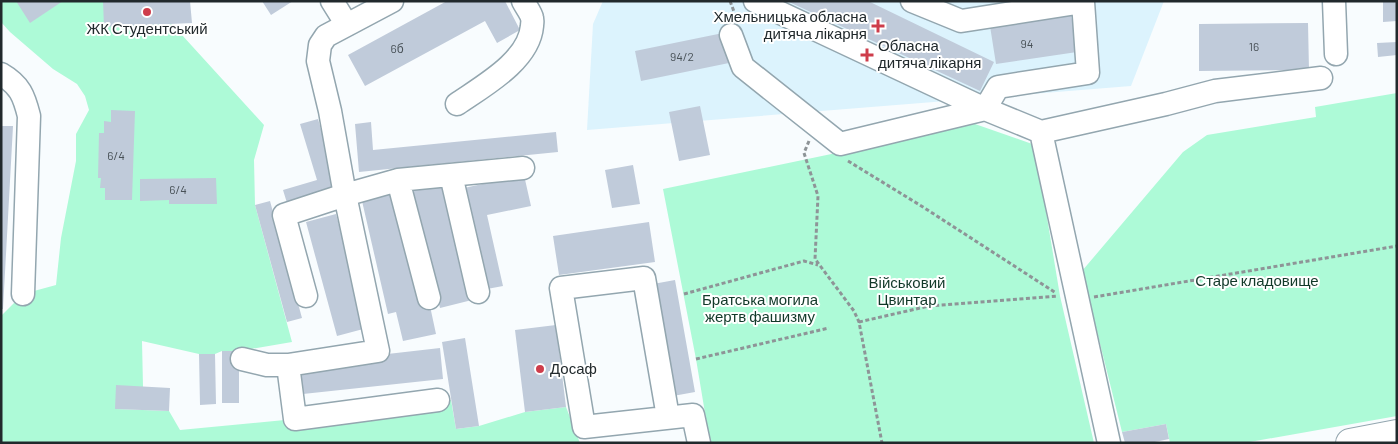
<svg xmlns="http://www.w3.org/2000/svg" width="1398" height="444" font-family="Barlow,sans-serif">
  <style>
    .built { fill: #dcf3fd }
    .green { fill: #adfad7 }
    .building { fill: #c0cbda }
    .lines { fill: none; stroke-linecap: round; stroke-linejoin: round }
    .minor-casing { stroke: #93a6af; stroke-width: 25 }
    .major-casing { stroke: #93a6af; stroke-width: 30 }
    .path { stroke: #8e9497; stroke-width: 3; stroke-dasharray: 4 2.5; stroke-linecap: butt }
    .minor { stroke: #fff; stroke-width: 22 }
    .major { stroke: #fff; stroke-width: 28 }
    .poi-dot { fill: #ce3d4b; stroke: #fff; stroke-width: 2 }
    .labels { text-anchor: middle; stroke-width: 4; stroke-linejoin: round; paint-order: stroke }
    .number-label { font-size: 12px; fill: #495258 }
    .poi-label { font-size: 15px; fill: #21292c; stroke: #fff; text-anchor: start }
    .park-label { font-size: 15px; fill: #113929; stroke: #fff }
  </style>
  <rect width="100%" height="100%" fill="#f8fcfe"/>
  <!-- built -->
  <path class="built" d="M603,1h561l-33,85 -544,44 6,-106z"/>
  <!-- green -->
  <path class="green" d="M1,1h150l113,124 -10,35 1,45 37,137 -53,9h-17l-7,3h-16l-57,-13 1,46 -27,22 53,2 11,19 115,-11 143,-19h13l5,29 23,-3 46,-14 41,-5 14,36h-579v-127l22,-22 33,-9 5,-47 15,-77v-27l13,-24 -4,-14 -8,-12 -24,-15 -43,-37 -9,-10z
    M1397,93v323l-153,27h-74l-4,-19 -44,8 -40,-161 101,-119 24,-17 109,-18 -1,-10z
    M975,124l60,21 25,151 34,147h-384l-14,-84 -33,-170z"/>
  <!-- building -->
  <path class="building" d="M16,1h47l-33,22z
    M103,1h87l2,22 -88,4z
    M262,1h31l-22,14z
    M447,1h58l15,29 -23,13 -12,-22 -120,65 -17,-31z
    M787,1h81l126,61 -14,29z
    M1383,1h14v20l-14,1z
    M1071,14l6,38 -81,12 -6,-38z
    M1308,23l1,47 -110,1v-47z
    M723,33l6,30 -88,18 -6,-30z
    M1397,42v13l-19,2 -1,-14z
    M700,106l10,49 -31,6 -10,-49z
    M111,110l24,1 -3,89h-27v-12h-5l1,-10h-3l1,-45h5v-12l7,1z
    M318,119l20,69 -51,15 -4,-13 34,-10 -17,-56z
    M371,122l2,28 183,-18 2,20 -199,20 -4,-48z
    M1,126h12l-10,183h-2z
    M633,165l7,39 -28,4 -7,-38z
    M524,175l7,31 -44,9 16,71 -16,3 -23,-101z
    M216,178l1,26h-48v-4l-29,1v-22z
    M443,183l29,117 -32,8 -29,-117z
    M394,193l27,115 9,-2 6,28 -33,7 -7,-29 -8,2 -26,-113z
    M270,201l32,117 -15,4 -32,-117z
    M336,214l31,114 -30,8 -31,-114z
    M649,222l6,40 -96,13 -6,-39z
    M675,280l20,112 -22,4 -20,-112z
    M556,325l10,82 -41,5 -10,-82z
    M465,338l14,88 -23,3 -14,-87z
    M440,348l3,31 -140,15 -3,-30z
    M222,351h17v52h-17z
    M199,354h16l1,50 -16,1z
    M116,385l54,3 -1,23 -54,-2z
    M1166,424l3,15 -19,4h-25l-3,-11z"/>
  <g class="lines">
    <!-- minor casing -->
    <g class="minor-casing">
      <path id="minor" d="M332,1l15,24
        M755,1l230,108 56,23
        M1334,1l2,53
        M731,35l12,32 97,77 145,-35 13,-22 90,-14 -5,-71 -122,19 -49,-20
        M1,74c19,11 23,22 28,42l-6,178
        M457,104c26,-18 72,-43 75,-78 0,-2 1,-6 0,-8 -1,-5 -6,-11 -9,-17
        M451,175l27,117
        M398,180l125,-12
        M306,296l-22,-81 61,-20 53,-15 31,118
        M242,359l25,6h21l90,-14 -33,-156 -15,-84 -12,-50 2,-16 6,-9 66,-35
        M288,365l7,54 143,-19
        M668,417l-24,-139 -83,10 23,139 109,-12 6,28
        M1109,443l-68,-311 125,-28 49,-13 106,-13"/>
    </g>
    <!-- major casing -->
    <g class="major-casing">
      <path id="major" d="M1350,443l47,-9"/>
    </g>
    <!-- path -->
    <path class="path" d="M730,1l6,16
      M809,141l-5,12 14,43 -3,63 39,52 5,11 23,121
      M848,161l75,46 133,86
      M684,294l120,-33 14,4
      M1094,297l303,-51
      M859,322l70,-16 129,-10
      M696,359l133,-31"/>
    <!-- minor -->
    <use href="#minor" class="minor"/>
    <!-- major -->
    <use href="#major" class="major"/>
  </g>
  <!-- markers -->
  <g class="poi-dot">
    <circle cx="147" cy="12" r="5"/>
    <path d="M875.5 18.5h5v5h5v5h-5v5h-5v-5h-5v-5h5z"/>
    <path d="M864.5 47.5h5v5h5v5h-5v5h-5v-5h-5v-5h5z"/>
    <circle cx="540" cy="369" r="5"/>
  </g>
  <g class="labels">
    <!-- number labels -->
    <g class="number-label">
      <text x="1027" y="48">94</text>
      <text x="1254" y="51">16</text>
      <text x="397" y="53">6б</text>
      <text x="682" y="61">94/2</text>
      <text x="116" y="160">6/4</text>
      <text x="178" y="194">6/4</text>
    </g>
    <!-- poi labels -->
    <g class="poi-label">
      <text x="867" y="22" text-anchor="end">Хмельницька обласна<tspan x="867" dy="17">дитяча лікарня</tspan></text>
      <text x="147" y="34" text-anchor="middle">ЖК Студентський</text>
      <text x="878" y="51">Обласна<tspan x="878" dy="17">дитяча лікарня</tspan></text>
      <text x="550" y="374">Досаф</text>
    </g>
    <!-- park labels -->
    <g class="park-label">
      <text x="1257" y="286">Старе кладовище</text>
      <text x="907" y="288">Військовий<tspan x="907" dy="17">Цвинтар</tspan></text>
      <text x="760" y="305">Братська могила<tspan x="760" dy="17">жертв фашизму</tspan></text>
    </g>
  </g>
  <!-- border -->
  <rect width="1398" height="444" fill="none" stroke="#21292c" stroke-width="5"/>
</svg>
